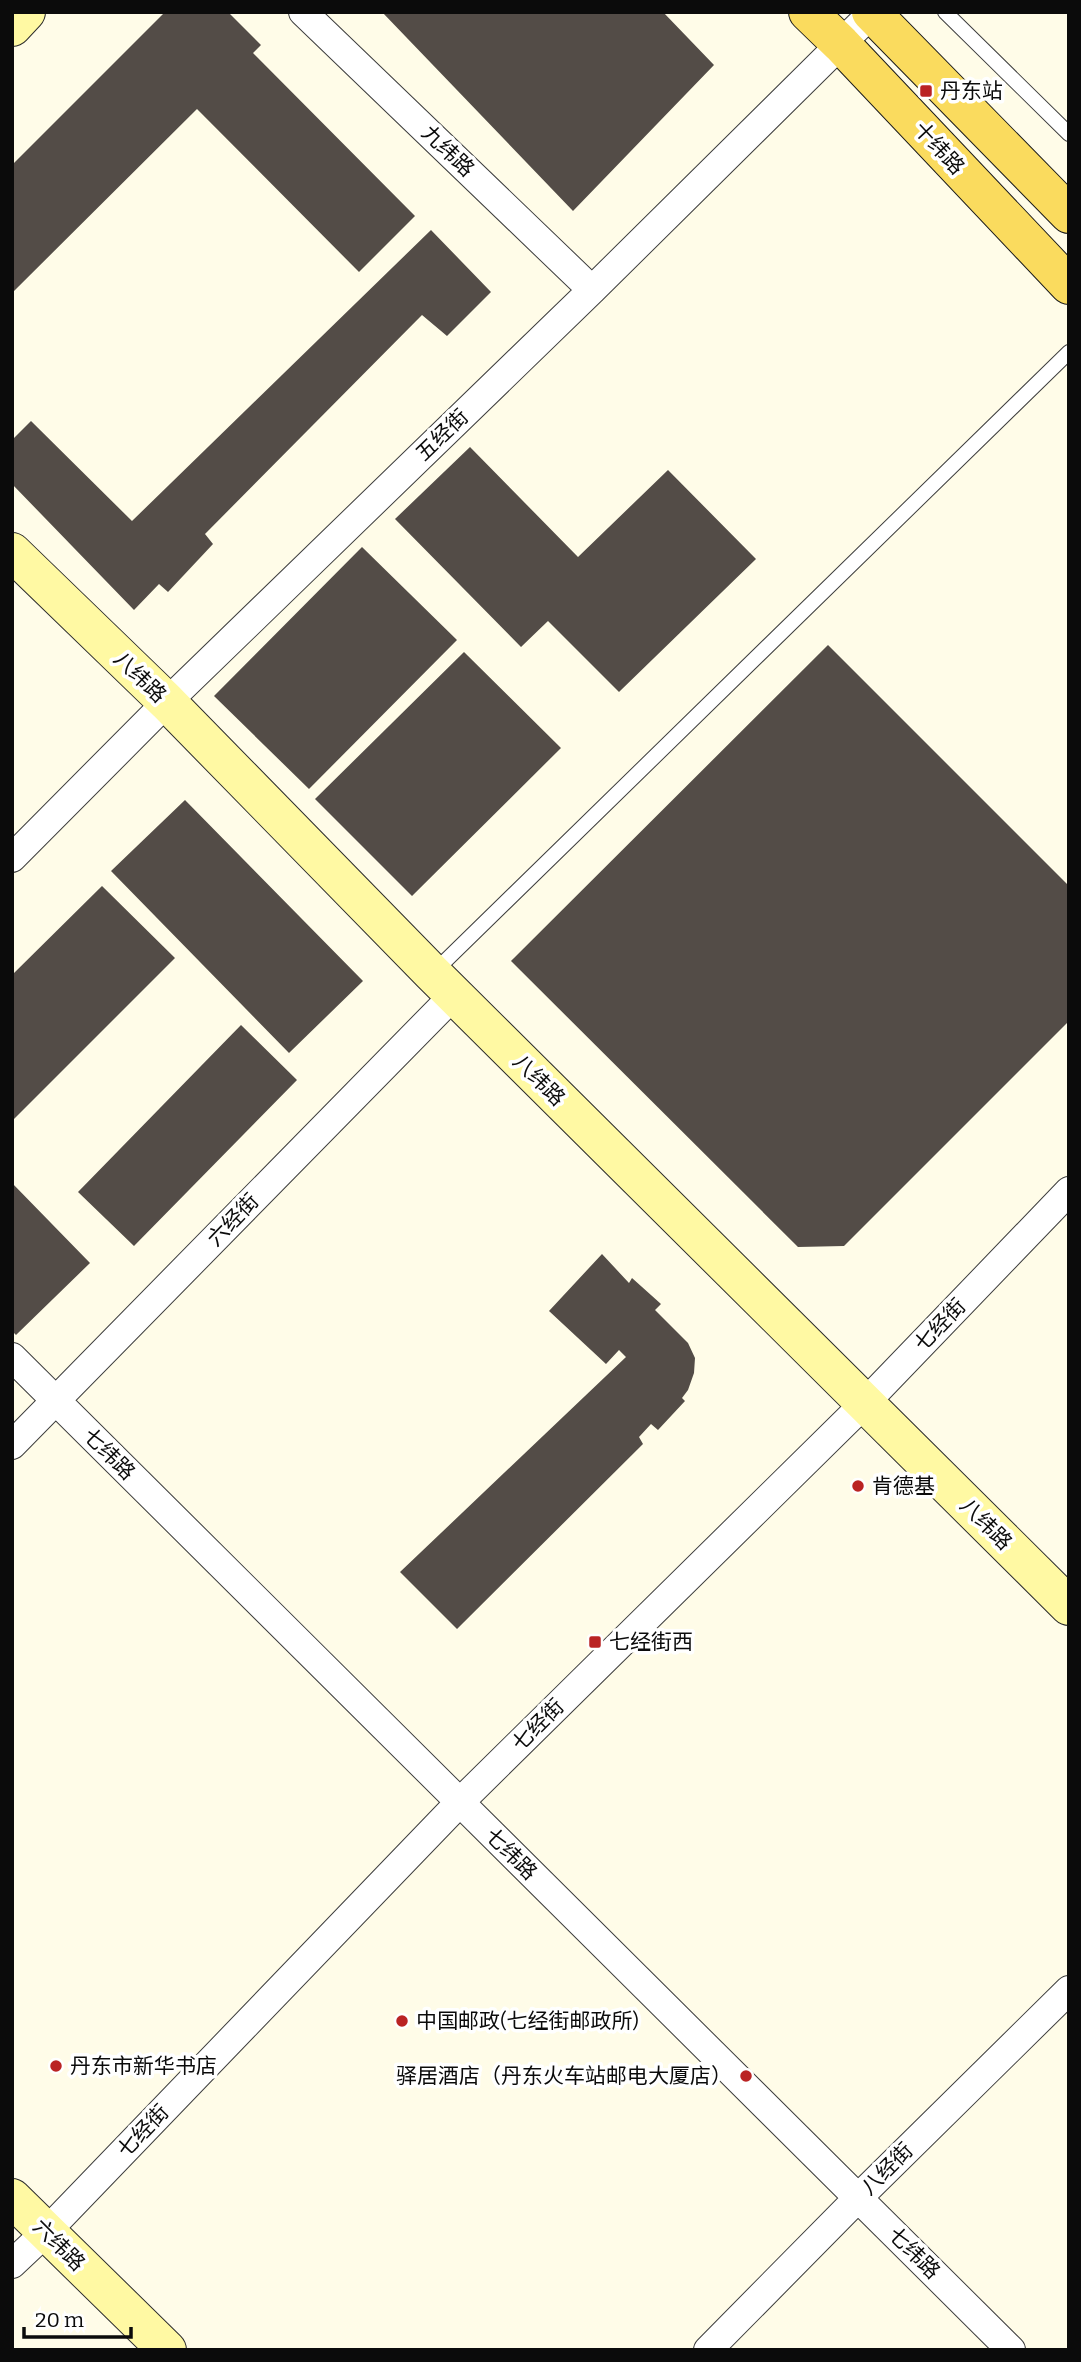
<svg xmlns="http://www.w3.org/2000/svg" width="1081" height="2362" font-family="Bitter,'Noto Sans SC',serif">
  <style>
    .building { fill: #534c47 }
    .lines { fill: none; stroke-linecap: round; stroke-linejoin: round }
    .lane-casing { stroke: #3e3e3e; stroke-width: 16 }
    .street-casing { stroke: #3e3e3e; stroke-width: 30 }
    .secondary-casing { stroke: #2d2d2d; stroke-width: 40 }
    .primary-casing { stroke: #1c1c1c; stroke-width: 40 }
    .lane { stroke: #fff; stroke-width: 14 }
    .street { stroke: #fff; stroke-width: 28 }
    .secondary { stroke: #fff9a3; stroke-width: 38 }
    .primary { stroke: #fadb5e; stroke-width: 38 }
    .poi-dot { fill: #ba2323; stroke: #fff; stroke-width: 2.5 }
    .labels { text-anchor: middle; stroke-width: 7; stroke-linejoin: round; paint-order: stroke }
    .poi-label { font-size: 21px; fill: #0b0b0b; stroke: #fff; text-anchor: start }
    .street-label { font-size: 21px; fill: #0b0b0b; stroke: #fff }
  </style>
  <rect width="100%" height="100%" fill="#fffce8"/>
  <!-- building -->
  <path class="building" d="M165,12h63l33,33 -8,8 162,163 -56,56 -162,-163 -185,184v-128z
    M382,12h281l51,53 -141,146z
    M431,230l60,62 -44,44 -25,-21 -217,219 8,10 -45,48 -9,-8 -25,26 -122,-126v-44l19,-19 101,100z
    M470,447l108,110 90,-87 88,89 -137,133 -71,-71 -27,26 -126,-128z
    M362,547l95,93 -148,149 -95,-93z
    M828,645l241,241v135l-225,225 -46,1 -287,-286z
    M464,652l97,96 -149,148 -97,-97z
    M185,800l178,181 -74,72 -178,-182z
    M102,886l73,72 -163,163v-146z
    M241,1025l56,55 -163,166 -56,-54z
    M12,1183l78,80 -74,72 -4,-4z
    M602,1254l27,29 3,-5 29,26 -6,6 33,33 7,15 -1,15 -6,17 -6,8 3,3 -27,29 -7,-6 -12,13 4,7 -186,185 -57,-57 226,-215 -7,-7 -13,14 -57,-53z"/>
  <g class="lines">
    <!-- lane casing -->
    <g class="lane-casing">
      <path id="lane" d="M945,12l124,122
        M434,972l635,-620"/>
    </g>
    <!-- street casing -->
    <g class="street-casing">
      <path id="street" d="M303,12l289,278
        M12,858l155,-156 425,-412 280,-277
        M12,1357l999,993
        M12,1445l442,-450
        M12,2264l34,-32 414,-430 405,-399 204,-212
        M708,2350l150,-152 211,-208"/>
    </g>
    <!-- secondary casing -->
    <g class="secondary-casing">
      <path id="secondary" d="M12,27l14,-15
        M12,552l155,150 265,271 637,633
        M12,2198l155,152"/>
    </g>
    <!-- primary casing -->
    <g class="primary-casing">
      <path id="primary" d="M808,12l33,32 228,241
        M871,12l198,202"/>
    </g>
    <!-- lane -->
    <use href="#lane" class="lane"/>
    <!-- street -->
    <use href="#street" class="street"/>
    <!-- secondary -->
    <use href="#secondary" class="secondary"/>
    <!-- primary -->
    <use href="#primary" class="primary"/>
  </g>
  <!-- markers -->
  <g class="poi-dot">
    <rect x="919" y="84" width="14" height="14" rx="3.5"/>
    <circle cx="858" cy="1486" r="7"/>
    <rect x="588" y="1635" width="14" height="14" rx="3.5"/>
    <circle cx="402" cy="2021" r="7"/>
    <circle cx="56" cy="2066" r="7"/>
    <circle cx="746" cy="2076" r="7"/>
  </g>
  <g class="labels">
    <!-- poi labels -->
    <g class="poi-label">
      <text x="940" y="98">丹东站</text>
      <text x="872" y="1493">肯德基</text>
      <text x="609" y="1649">七经街西</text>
      <text x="416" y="2028">中国邮政(七经街邮政所)</text>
      <text x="70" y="2073">丹东市新华书店</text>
      <text x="732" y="2083" text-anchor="end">驿居酒店（丹东火车站邮电大厦店）</text>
    </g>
    <!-- street labels -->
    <g class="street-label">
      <text transform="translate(939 148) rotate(47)" y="7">十纬路</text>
      <text transform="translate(448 151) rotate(44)" y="7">九纬路</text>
      <text transform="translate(442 435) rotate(-44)" y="7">五经街</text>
      <text transform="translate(140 677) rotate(44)" y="7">八纬路</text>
      <text transform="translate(539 1080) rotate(45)" y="7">八纬路</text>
      <text transform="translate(233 1220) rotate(-46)" y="7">六经街</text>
      <text transform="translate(940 1325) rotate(-46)" y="7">七经街</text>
      <text transform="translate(109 1454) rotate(45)" y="7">七纬路</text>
      <text transform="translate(986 1524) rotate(45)" y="7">八纬路</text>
      <text transform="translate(538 1725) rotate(-45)" y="7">七经街</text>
      <text transform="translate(511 1854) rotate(45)" y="7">七纬路</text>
      <text transform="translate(143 2131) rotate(-46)" y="7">七经街</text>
      <text transform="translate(887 2169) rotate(-45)" y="7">八经街</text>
      <text transform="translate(59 2245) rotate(45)" y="7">六纬路</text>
      <text transform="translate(914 2253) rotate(45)" y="7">七纬路</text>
    </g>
  </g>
  <!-- border -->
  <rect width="1081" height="2362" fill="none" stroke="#0b0b0b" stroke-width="28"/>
  <!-- scale -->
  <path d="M24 2327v10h107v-10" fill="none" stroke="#0b0b0b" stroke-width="3.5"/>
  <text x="35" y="2327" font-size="21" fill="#0b0b0b" stroke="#ffffff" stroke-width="5" paint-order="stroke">20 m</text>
</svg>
